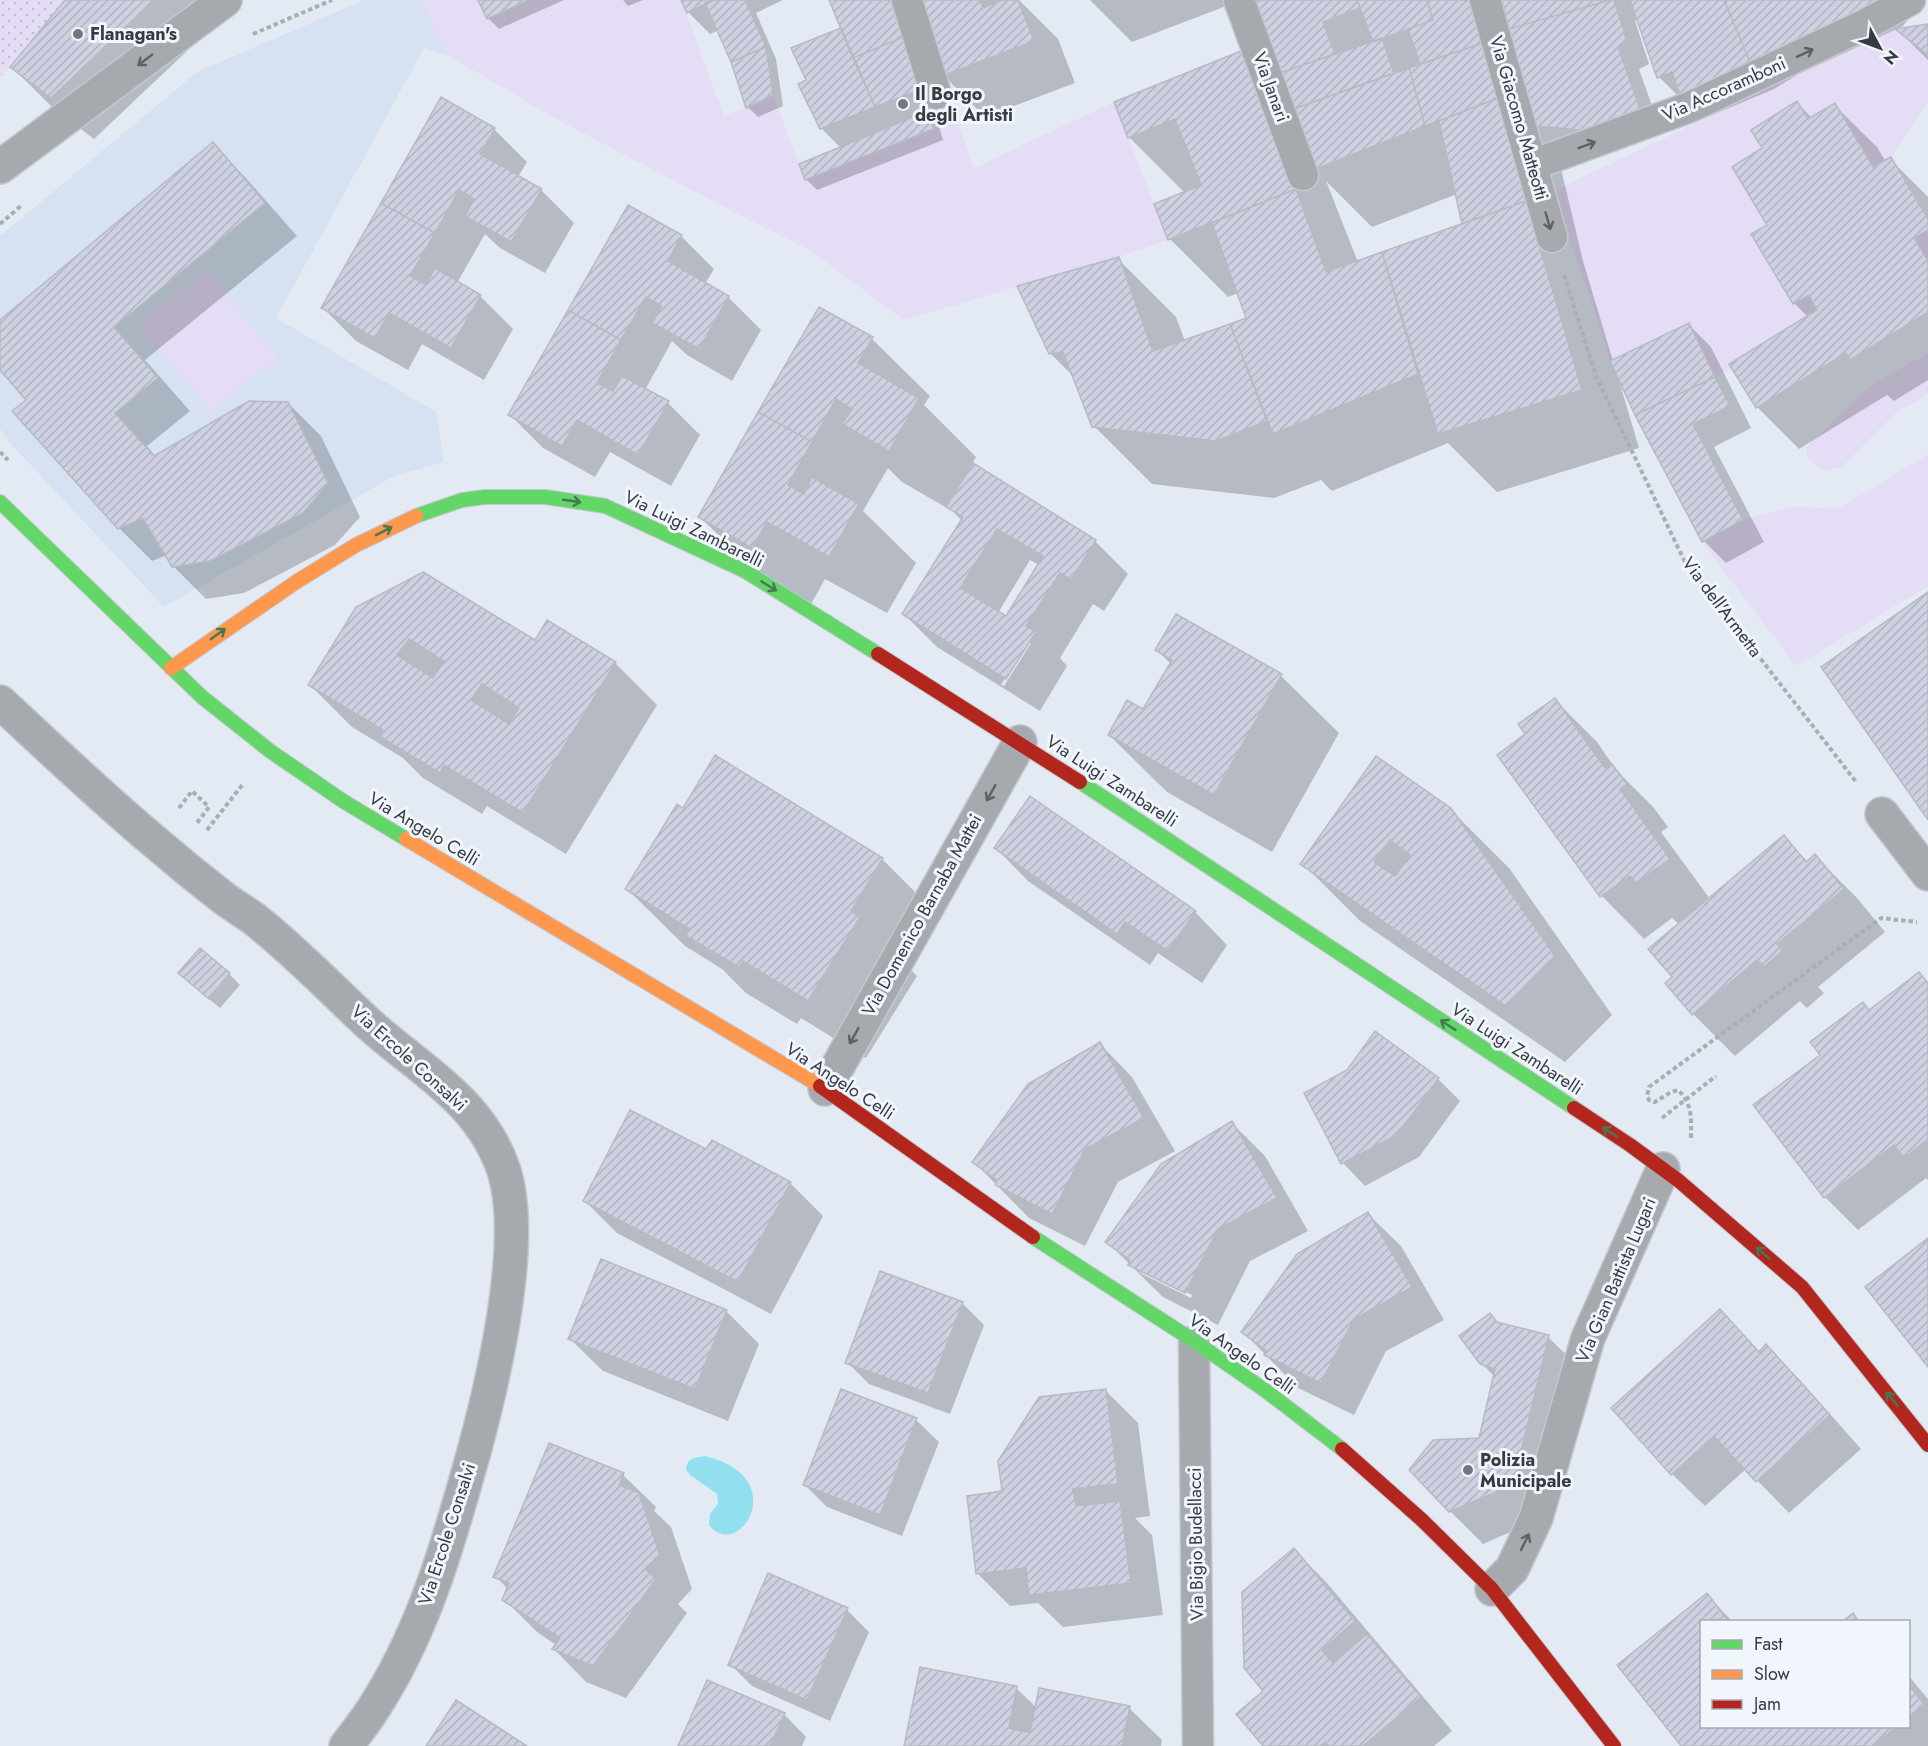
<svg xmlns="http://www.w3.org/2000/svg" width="1928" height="1746" font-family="Jost,sans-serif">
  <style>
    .built { fill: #d6e1f2 }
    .green { fill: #e5dcf6 }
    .park { fill: url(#park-dots) }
    .water { fill: #92e0ef }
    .shadow { fill: #0003; fill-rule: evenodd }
    .building { fill: url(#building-hatch); stroke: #b7bac2; stroke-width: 1.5; fill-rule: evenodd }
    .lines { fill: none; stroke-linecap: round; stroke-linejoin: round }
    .lane-casing { stroke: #c3c8cf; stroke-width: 33 }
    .street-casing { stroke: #c3c8cf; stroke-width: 36 }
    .fast-casing { stroke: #c3c8cf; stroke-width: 16 }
    .slow-casing { stroke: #c3c8cf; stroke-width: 16 }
    .jam-casing { stroke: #c3c8cf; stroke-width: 16 }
    .path { stroke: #a9aeb3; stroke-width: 4; stroke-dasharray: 4.5 3; stroke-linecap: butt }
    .lane { stroke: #a6a9ae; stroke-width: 30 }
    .street { stroke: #a6a9ae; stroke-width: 33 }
    .fast { stroke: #63d668; stroke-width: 14 }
    .slow { stroke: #ff974d; stroke-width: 14 }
    .jam { stroke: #b3261e; stroke-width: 14 }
    .oneway { stroke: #5d6167 }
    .oneway2 { stroke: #487851 }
    .poi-dot { fill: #737880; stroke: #f1f6fd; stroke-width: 2 }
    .labels { text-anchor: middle; stroke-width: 6; stroke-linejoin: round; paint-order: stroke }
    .poi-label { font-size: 18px; font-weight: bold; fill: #363a41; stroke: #f1f6fd; text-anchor: start }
    .street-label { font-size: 18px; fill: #363a41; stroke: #f1f6fd }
  </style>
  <defs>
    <pattern id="park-dots" width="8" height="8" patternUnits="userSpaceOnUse" patternTransform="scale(1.5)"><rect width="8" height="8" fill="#e5dcf6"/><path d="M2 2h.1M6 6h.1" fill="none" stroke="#c5bed4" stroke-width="1.8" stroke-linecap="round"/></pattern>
    <pattern id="building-hatch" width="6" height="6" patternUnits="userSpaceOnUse" patternTransform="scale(1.5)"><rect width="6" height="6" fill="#ced1e1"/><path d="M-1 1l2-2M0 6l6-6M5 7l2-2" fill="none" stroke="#b2b4c2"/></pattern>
  </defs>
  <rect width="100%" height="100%" fill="#e4eaf4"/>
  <!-- built -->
  <path class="built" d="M364,0h58l25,55 -23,-7 -148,270 160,94 8,50 -50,14 -230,131 -154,-164 -10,-14v-193l197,-164z"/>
  <!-- green -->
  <path class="green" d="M422,0h56l9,19 42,-19h152l43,116 49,-21 32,85 151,-61 18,49 140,-66 54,138 -49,17 -215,63 -96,-71 -76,-38 -172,-90 -113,-66z
    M1895,29l33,26v47l-37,55 -18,10 -38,-64 -27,16 -11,-18 -46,29 11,18 -30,19 35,58 26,79 16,-9 8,15 -88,53 3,6 -17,8 -26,-54 -79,38 -20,-65 -39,-104z
    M1928,230v31l-14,-23z
    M205,271l73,86 -67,54 -72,-85z
    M1928,353v41l-31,18 -55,55 -15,3 -8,-2 -12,-12v-10l67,-63z
    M1928,454v132l-132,80 -94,-124 41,-22 48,-13 49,1z"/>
  <!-- park -->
  <path class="park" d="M0,0h65l-65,78z"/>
  <!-- water -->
  <path class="water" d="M705,1456c89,21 33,107 4,69l1,-11 8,-10 -1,-10 -27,-19 -4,-5c1,-12 8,-12 19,-14z"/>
  <!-- shadow -->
  <path class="shadow" d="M67,0h174l-147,139 -40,-30 -42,-42z
    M480,0h84l-65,29 -11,-11z
    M623,0h20l-15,6z
    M683,0h100l-27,13 20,46 7,47 -25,11 -10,-10 -16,-46 -13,-31 -9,4 -22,-22z
    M831,0h79l33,111 -12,5 7,7 5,17 -126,50 -11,-11 35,-31 -20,-20 -13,-47 35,-53z
    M921,0h98l39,39 17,44 -90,34 -42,-42z
    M1090,0h152l-110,42z
    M1251,0h673l-21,26 -106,49 -23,14 -69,29 -21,-20 -3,1 -22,-22 -20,-58 -4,2 14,43 -10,5 23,65 -47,18 -57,-5v9l25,105 30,100 76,-36 22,22 40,81 -37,19 50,95 -38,21 -22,-22 -82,-157h-2l19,64 -142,44 -49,-49 -116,48 -11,-11 -47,18 -122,-14 -58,-58 -20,-49 -24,-24 68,-94 58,58 9,24 63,-22 -10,-26 -10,4 -58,-58 15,-46 -56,-56 111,-85 49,49zM1326,181l46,46 85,-33 7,31 -106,37z
    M1928,25v35l-30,-30z
    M1797,103l15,15 22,-13 43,42 9,15 4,-3 38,38v183l-34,21 -7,-6 -88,54 -42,-42 51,-90 -14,-14 -25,-78 -5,-76z
    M494,129l33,33 -9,15 23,13 33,33 -29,50 -45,-25 -15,-14 -28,49 23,13 33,33 -29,51 -62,-36 -14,26 -52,-29 -33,-33z
    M212,144l33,33 52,59 -152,124 45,51 -43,35 9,11 132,-54 33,33 39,81 -25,28 -91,48 -38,6 -33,-33 -6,-11 -15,6 -33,-33 -91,-128 -28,-32v-46z
    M681,236l33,33 -9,15 23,13 33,33 -29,51 -45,-26 -15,-14 -27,49 23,13 32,32 -29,51 -61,-34 -15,25 -52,-29 -33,-33z
    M872,339l58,57 -6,9 52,52 -4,7 123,77 33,33 -24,37 -11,-7 -33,54 7,8 -27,45 -103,-64 -33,-33 58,-93 -14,-15 -1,2 -45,-26 -14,-14 -25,43 53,52 -29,50 -62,-34 -14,25 -53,-30 -58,-57zM1030,560l9,5 -33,53 -8,-5zM1028,640l3,3 -27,43 -3,-1z
    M357,608l178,34 80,21 42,42 -91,149 -79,-48 -5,8 -59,-36 -20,-20 -51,-31 -42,-42z
    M1157,650l124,26 58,57 -67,119 -105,-60 -58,-57 35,-24 27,-47z
    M1555,700l42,42 20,29 37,37 14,19 -7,5 49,67 74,-62 24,25 7,-6 42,42 28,34 -67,55 6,6 -17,15 -7,-7 -65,55 -42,-42 -19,-36 6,-53 -8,-7 -28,21 -42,-43 -103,-141 28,-21z
    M1450,809l59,59 103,147 -47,47 -205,-141 -58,-58z
    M684,810l198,49 58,58 -31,51 8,8 -51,82 -65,-40 -4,6 -51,-31 -24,-24 -37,-23 -58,-57z
    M996,848l199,64 32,33 -25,38 -44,-30 -8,12 -122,-84z
    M229,974l11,11 -20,23 -29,-24z
    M1919,974l9,8v198l-2,-2 -68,52 -33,-33 -69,-91 66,-51 47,-44z
    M1100,1044l32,33 43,74 -57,31 -33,64 -56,-28 -55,-56z
    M1348,1071l90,8 22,22 -41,56 -54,29 -22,-23 -37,-70z
    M1232,1123l33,33 43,75 -58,30 -32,64 -55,-28 -56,-55zM1137,1268l55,27 -1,3 -49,-24z
    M707,1151l83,32 33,33 -52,98 -154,-81 -32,-32z
    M1368,1214l33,32 43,74 -58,31 -32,64 -56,-27 -55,-56z
    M962,1303l22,22 -34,89 -81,-30 -22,-22z
    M726,1311l33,33 -31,77 -125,-50 -33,-32z
    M1720,1311l40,41 6,-5 33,32 62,70 -72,64 -43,-44 -41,37 -33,-32z
    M1498,1324l50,13 33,32 -36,148 -62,27 -33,-33 30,-72 15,-62 -14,-14z
    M1105,1390l33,33 12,93 -15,2 17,17 11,80 -100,12 -25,-24 -28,3 -33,-33 27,-80z
    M916,1420l23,22 -37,94 -75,-29 -22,-22z
    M623,1475l33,32 -2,4 17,16 21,62 -14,15 9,9 -61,85 -40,-16 -32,-33 2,-4 -19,-13 -33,-33 4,-10 -13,-13z
    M1294,1550l33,33 125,148 -18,15h-169v-55z
    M1707,1595l26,27h-31v104h206v-51l20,24v47h-245l-64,-81z
    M847,1610l22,22 -39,89 -78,-35 -22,-22z
    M1016,1688l21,20h92l33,32 -1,6h-255z
    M784,1714l22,23 -4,9h-122z"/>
  <!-- building -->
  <path class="building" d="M65,0h89l-103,98 -41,-31z
    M478,0h51l-42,19z
    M681,0h33l-27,13z
    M714,0h31l21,47 -35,15 -26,-59z
    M829,0h66l11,36 -53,22z
    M919,0h61l3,8 19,-8h16l16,41 -92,35z
    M1249,0h108l3,8 -37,14 12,32 -58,20z
    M1357,0h70l6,20 -60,22z
    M1427,0h47l12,42 -66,22 -12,-35 25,-9z
    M1502,0h108l-101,29z
    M1610,0h4l13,41 -9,6 23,65 -49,19 -57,-5 -26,-97z
    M1630,0h94l28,67 -71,30 -9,-25 -15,6z
    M1724,0h152l4,4 -128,63z
    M1928,24v31l-33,-26z
    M841,28l34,79 -55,22 -22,-45 8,-4 -15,-32z
    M906,36l16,53 -47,18 -22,-49z
    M1382,38l12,35 -103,37 -14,-36z
    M1486,42l15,55 -76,29 -16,-58z
    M766,47l7,48 -27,13 -15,-46z
    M1241,51l55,138 -128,51 -14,-36 47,-19 -26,-66 -47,19 -14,-36z
    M1409,68l16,58 -112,44 -22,-60z
    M441,97l54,31 -15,26 62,35 -31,53 -46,-26 9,-17 -15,-9 -24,43 -54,-30z
    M1501,97l25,104 -64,23 -23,-103z
    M1797,101l11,18 27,-16 38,64 18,-10 37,62v11l-14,8 14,23v51l-78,48 -4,-7 -90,55 -27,-44 88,-54 -8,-15 -16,9 -42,-70 16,-9 -35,-58 30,-19 -11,-18z
    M928,111l5,18 -128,51 -6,-16z
    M213,142l52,61 -151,124 44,51 -43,35 39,43 95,-55 39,1 40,81 -25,30 -93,48 -38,6 -29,-49 -25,11 -106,-118 14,-11 -26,-30v-50z
    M1296,189l30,83 56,-20 36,122 -145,60 -43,-110 16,-6 -34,-95z
    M1526,201l56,189 -144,44 -56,-182z
    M381,203l54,30 -25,43 16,9 9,-17 46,27 -30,53 -62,-35 -14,25 -54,-30z
    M628,205l54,30 -14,26 61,35 -30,53 -47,-26 10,-17 -16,-9 -25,43 -53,-30z
    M1119,257l34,94 77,-27 37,97 -51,20 -124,-14 -29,-75 -14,2 -32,-68z
    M819,307l54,30 -15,26 61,35 -30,53 -47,-27 10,-15 -16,-10 -24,43 -54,-30z
    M568,310l53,30 -24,43 16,8 9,-15 47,25 -31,54 -61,-35 -15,26 -54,-31z
    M1689,323l26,54 -80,38 -25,-54z
    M1715,377l15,29 -37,18 50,96 -41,22 -67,-127z
    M758,412l54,30 -24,43 16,9 8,-17 47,27 -30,53 -62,-35 -15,26 -54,-31z
    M973,463l123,77 -25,40 -11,-7 -34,53 10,6 -30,47 -104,-65 61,-97 -17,-10zM997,529l46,27 -37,60 -46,-28z
    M423,572l112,68 12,-20 69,42 -93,151 -79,-48 -4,8 -61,-37 4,-6 -75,-45 48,-78zM409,639l35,22 -11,17 -36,-23zM482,684l37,24 -10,16 -38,-24z
    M1928,592v228l-107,-153z
    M1176,614l106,60 -68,121 -106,-60 19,-35 16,9 29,-49 -17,-10z
    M1555,698l50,70 7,-4 15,20 -7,5 50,70 -34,24 -6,-7 -30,21 -103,-142 28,-21 -7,-10z
    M715,755l168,103 -32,53 9,6 -52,84 -65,-40 -4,6 -53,-31 4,-7 -65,-40 52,-85 6,4z
    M1376,756l75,52 104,148 -49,50 -206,-142zM1390,840l20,15 -15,21 -21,-14z
    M1030,796l166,115 -28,40 -43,-29 -8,12 -123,-86z
    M1784,835l22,27 9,-8 29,35 -67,55 6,6 -19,17 -7,-7 -65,55 -27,-32 7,-6 -24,-28z
    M200,948l30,25 -21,26 -31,-26z
    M1919,972l9,11v156l-24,19 -10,-13 -70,53 -71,-93 67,-50 -10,-13 53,-40 6,8z
    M1375,1031l64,47 -42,57 -56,29 -37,-71 43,-23z
    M1100,1042l44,76 -59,31 -33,65 -57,-29 2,-5 -25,-18 56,-78z
    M630,1110l76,39 6,-9 79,42 -53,100 -155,-81z
    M1232,1121l45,77 -59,31 -33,64 -57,-28 2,-5 -25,-18 56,-78z
    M1368,1212l44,75 -58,32 -33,64 -57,-28 2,-5 -25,-18 56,-78z
    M1928,1238v129l-63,-80z
    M601,1259l126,51 -32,79 -127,-50z
    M880,1271l83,31 -35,91 -83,-30z
    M1720,1309l39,43 7,-8 64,71 -74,67 -42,-46 -43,39 -60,-67z
    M1490,1313l7,9 52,13 -36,150 -64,27 -40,-42 24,-30 46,-2 16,-69 -15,-5 -21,-28z
    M841,1389l76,29 -37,97 -77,-30z
    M1106,1389l12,95 -45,5 3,17 44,-5 11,82 -102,12 -3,-27 -50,6 -9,-78 35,-5 -4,-30 41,-64z
    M549,1443l75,30 -5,12 20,8 21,63 -14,14 10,9 -63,87 -41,-17 8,-11 -58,-38 7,-17 -16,-6z
    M1294,1548l61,73 -33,29 11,13 34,-29 54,63 -58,49h-34l-4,-4 -5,4h-57l-27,-32 27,-23 -19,-23 -2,-76z
    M768,1573l80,35 -41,92 -79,-35z
    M1707,1593l22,29h-27v104h195l-24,20h-192l-64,-81z
    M1853,1613l6,9h-17z
    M920,1667l97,19 -8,42 21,5 9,-45 91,18 -8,40h-218z
    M707,1680l78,33 -15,33h-92z
    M1908,1684l17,21 -17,12z
    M456,1700l71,46h-101z"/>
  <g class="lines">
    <!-- lane casing -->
    <g class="lane-casing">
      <path id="lane" d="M907,0l29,94
        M1239,0l64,175
        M1485,0l67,237
        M1532,165l158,-58 176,-83 44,-24
        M1194,1341l4,405"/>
    </g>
    <!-- street casing -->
    <g class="street-casing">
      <path id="street" d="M0,167l225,-167
        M0,702c51,47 102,96 155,140 22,19 44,37 66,54 10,8 22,15 32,22 41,32 78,71 116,106 51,46 112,77 135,147 22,70 -10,206 -29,277 -24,86 -48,174 -95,250 -10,17 -22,33 -34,48
        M1882,814l46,60
        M825,1089l195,-347
        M1492,1589l20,-20 24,-51 52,-180 75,-169"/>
    </g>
    <!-- fast casing -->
    <g class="fast-casing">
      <path id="fast" d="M0,502l202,195 68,54 73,50 63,38
        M416,516l46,-16 23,-3h60l60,9 140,65 133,83
        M1080,782l494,326
        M1033,1237l161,104 72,50 76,58"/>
    </g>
    <!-- slow casing -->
    <g class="slow-casing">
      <path id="slow" d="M171,668l125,-86 60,-37 60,-29
        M406,839l414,247"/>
    </g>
    <!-- jam casing -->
    <g class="jam-casing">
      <path id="jam" d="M878,654l202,128
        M820,1086l213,151
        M1574,1108l56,37 49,36 123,106 126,158
        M1342,1449l80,71 70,69 122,157"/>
    </g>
    <!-- path -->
    <path class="path" d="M253,34l79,-34
      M0,224l22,-19
      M1564,275l32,101 88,184 173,223
      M0,452l8,8
      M179,808l13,-17 17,16 -12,16
      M207,830l36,-46
      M1662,1118l54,-42
      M1691,1138c0,-19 2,-34 -13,-48l-7,2 -16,10 -6,-2 -2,-4 2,-9 232,-169 36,4"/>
    <!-- lane -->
    <use href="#lane" class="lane"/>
    <!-- street -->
    <use href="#street" class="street"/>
    <!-- fast -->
    <use href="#fast" class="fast"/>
    <!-- slow -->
    <use href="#slow" class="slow"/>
    <!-- jam -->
    <use href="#jam" class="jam"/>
  </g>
  <!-- one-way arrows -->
  <defs><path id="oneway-shaft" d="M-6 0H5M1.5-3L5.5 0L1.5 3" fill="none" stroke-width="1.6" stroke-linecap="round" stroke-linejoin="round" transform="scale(1.5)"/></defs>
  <g class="oneway">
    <use href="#oneway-shaft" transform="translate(1805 53) rotate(-25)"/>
    <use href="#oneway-shaft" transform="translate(145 60) rotate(143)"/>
    <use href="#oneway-shaft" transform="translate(1587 145) rotate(-20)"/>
    <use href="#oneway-shaft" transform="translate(1548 221) rotate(74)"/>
    <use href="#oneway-shaft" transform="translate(991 793) rotate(119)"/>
    <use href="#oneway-shaft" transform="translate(854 1036) rotate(119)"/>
    <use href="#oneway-shaft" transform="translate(1525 1542) rotate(-64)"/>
  </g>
  <g class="oneway2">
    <use href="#oneway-shaft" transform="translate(572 501) rotate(8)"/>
    <use href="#oneway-shaft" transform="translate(384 531) rotate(-27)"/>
    <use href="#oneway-shaft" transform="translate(769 586) rotate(32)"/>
    <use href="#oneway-shaft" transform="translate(218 634) rotate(-36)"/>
    <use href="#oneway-shaft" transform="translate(1448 1025) rotate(-147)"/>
    <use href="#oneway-shaft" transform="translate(1610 1132) rotate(-147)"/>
    <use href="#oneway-shaft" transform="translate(1763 1253) rotate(-139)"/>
    <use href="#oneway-shaft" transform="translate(1892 1399) rotate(-129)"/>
  </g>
  <!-- markers -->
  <g class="poi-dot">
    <circle cx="78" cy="34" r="6"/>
    <circle cx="903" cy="104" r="6"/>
    <circle cx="1468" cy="1470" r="6"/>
  </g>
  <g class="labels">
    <!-- poi labels -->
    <g class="poi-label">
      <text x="90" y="40">Flanagan's</text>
      <text x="915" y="100">Il Borgo<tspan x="915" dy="21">degli Artisti</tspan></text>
      <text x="1480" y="1466">Polizia<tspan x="1480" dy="21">Municipale</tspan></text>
    </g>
    <!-- street labels -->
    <g class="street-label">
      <text transform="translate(1271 87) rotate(70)" y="6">Via Janari</text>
      <text transform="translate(1724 89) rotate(-24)" y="6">Via Accoramboni</text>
      <text transform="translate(1519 118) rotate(74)" y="6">Via Giacomo Matteotti</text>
      <text transform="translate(694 529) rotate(26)" y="6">Via Luigi Zambarelli</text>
      <text transform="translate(1722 607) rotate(53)" y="6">Via dell'Armetta</text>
      <text transform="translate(1112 781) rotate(33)" y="6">Via Luigi Zambarelli</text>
      <text transform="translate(424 829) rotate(31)" y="6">Via Angelo Celli</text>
      <text transform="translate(922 915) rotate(-61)" y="6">Via Domenico Barnaba Mattei</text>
      <text transform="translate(1517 1049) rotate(33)" y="6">Via Luigi Zambarelli</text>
      <text transform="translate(409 1058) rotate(42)" y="6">Via Ercole Consalvi</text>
      <text transform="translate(840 1081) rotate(33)" y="6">Via Angelo Celli</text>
      <text transform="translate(1616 1280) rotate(-67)" y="6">Via Gian Battista Lugari</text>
      <text transform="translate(1242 1354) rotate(35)" y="6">Via Angelo Celli</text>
      <text transform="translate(447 1534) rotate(-72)" y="6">Via Ercole Consalvi</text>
      <text transform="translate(1196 1544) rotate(-91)" y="6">Via Bigio Budellacci</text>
    </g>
  </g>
  <!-- legend -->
  <rect x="1700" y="1620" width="210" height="108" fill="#f1f6fd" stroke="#a6abb2" stroke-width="1.5"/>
  <rect x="1712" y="1640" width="30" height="9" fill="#63d668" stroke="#a6abb2" stroke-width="1.5"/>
  <text x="1754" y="1650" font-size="18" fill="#363a41">Fast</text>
  <rect x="1712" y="1670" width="30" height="9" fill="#ff974d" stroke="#a6abb2" stroke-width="1.5"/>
  <text x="1754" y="1680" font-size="18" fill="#363a41">Slow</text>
  <rect x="1712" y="1700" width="30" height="9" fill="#b3261e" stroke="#a6abb2" stroke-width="1.5"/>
  <text x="1754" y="1710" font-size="18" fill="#363a41">Jam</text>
  <!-- north arrow -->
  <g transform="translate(1880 48) rotate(131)" stroke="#f1f6fd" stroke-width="4.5" paint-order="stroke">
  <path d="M0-4.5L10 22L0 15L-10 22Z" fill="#363a41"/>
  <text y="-9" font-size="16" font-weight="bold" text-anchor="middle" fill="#363a41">N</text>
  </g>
</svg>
